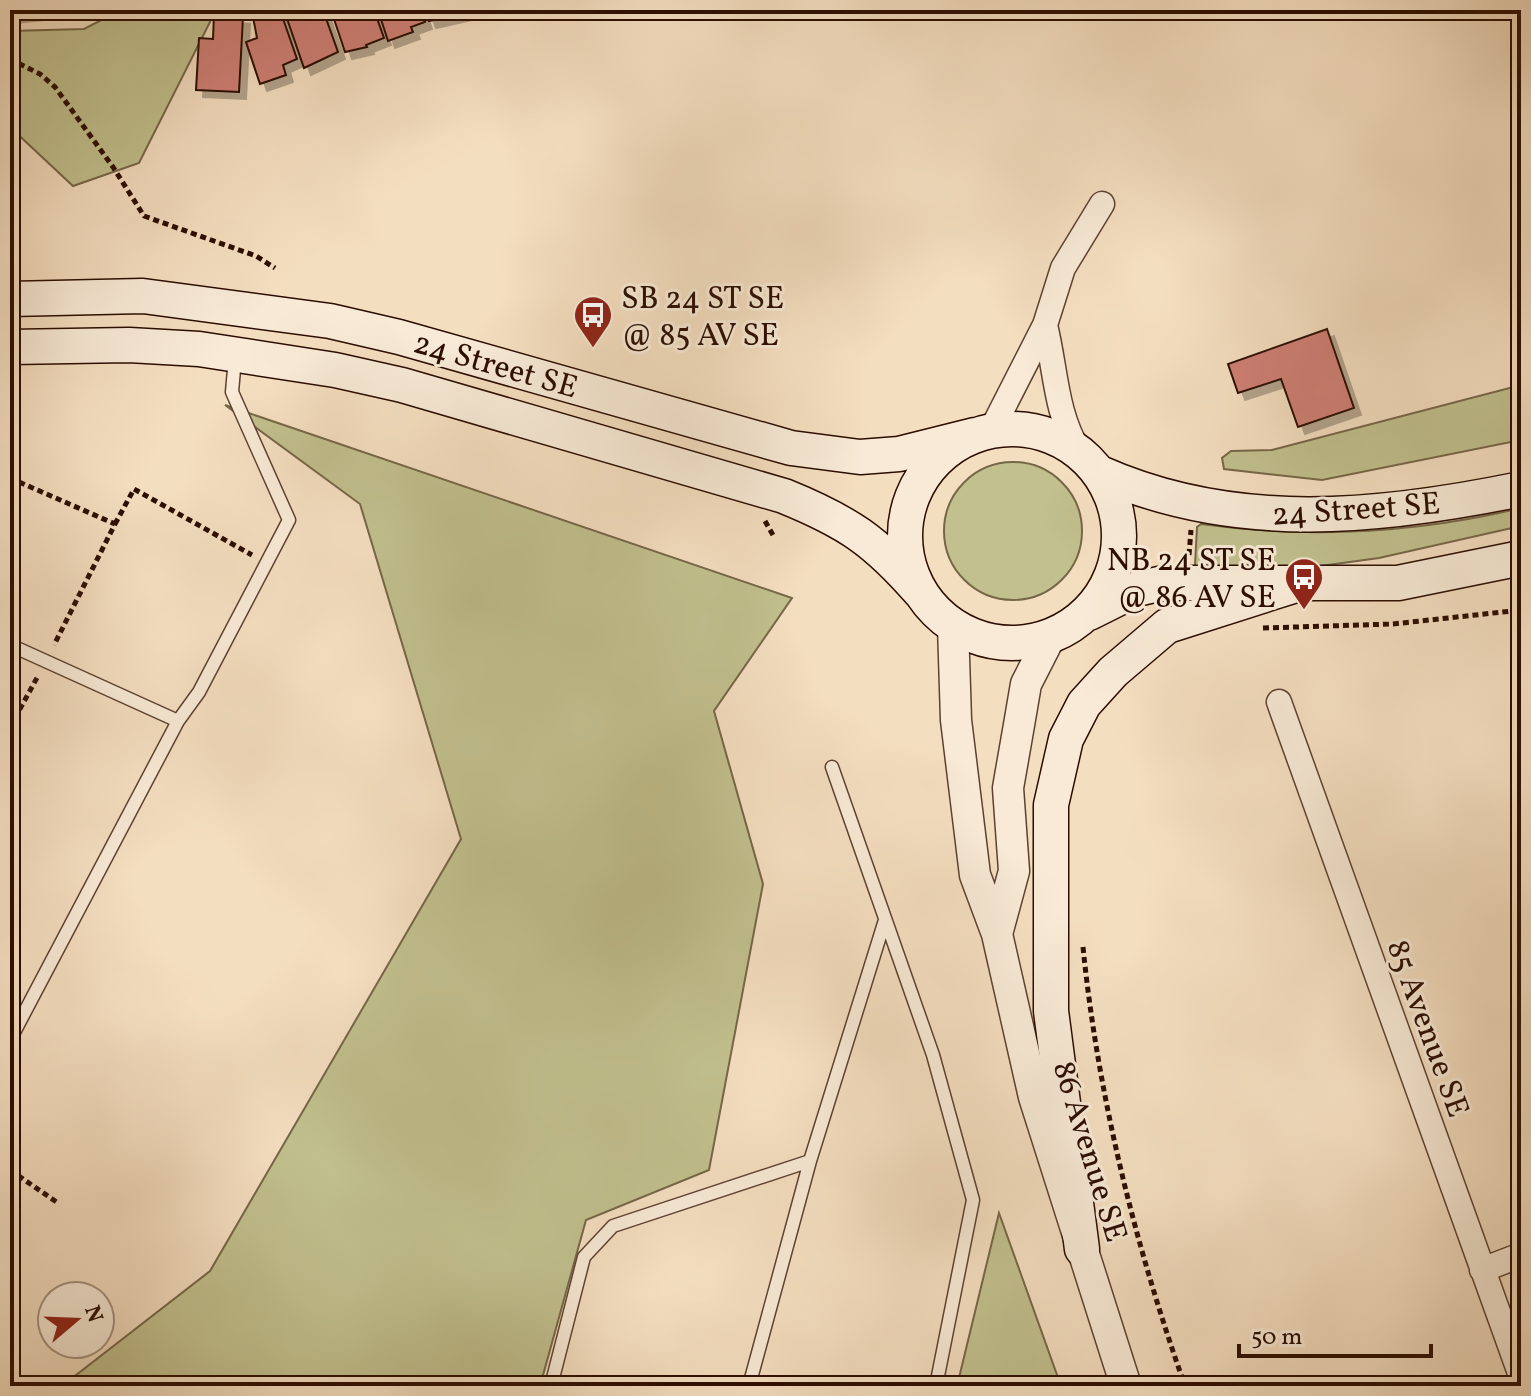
<svg xmlns="http://www.w3.org/2000/svg" width="1531" height="1396" font-family="Vollkorn,serif">
  <style>
    .green { fill: #c1c08e; stroke: #766648; stroke-width: 2 }
    .building { fill: #ce7f74; stroke: #2b0d01; stroke-width: 2; filter: url(#shadow) }
    .lines { fill: none; stroke-linecap: round; stroke-linejoin: round }
    .service-casing { stroke: #5d4131; stroke-width: 15 }
    .minor-casing { stroke: #5d4131; stroke-width: 27 }
    .tertiary-casing { stroke: #5d4131; stroke-width: 33 }
    .secondary-casing { stroke: #2b0d01; stroke-width: 37 }
    .path { stroke: #2b0d01; stroke-width: 5; stroke-dasharray: 6 4; stroke-linecap: butt }
    .service { stroke: #f8ead6; stroke-width: 12 }
    .minor { stroke: #f8ead6; stroke-width: 24 }
    .tertiary { stroke: #f8ead6; stroke-width: 30 }
    .secondary { stroke: #f8ead6; stroke-width: 34 }
    .labels { text-anchor: middle; stroke-width: 6; stroke-linejoin: round; paint-order: stroke }
    .poi-label { font-size: 32px; fill: #2b0d01; stroke: #f8ead6; text-anchor: start }
    .street-label { font-size: 32px; fill: #2b0d01; stroke: #f8ead6 }
  </style>
  <defs>
    <filter id="shadow"><feDropShadow dx="7" dy="7" stdDeviation="0" flood-color="#0004"/></filter>
  </defs>
  <rect width="100%" height="100%" fill="#f4dec0"/>
  <filter id="stains"><feTurbulence type="fractalNoise" baseFrequency=".0025" numOctaves="4"/><feColorMatrix values="0 0 0 0 .2 0 0 0 0 .09 0 0 0 0 .02 0 0 0 .5 -.17"/></filter>
  <radialGradient id="worn" r=".72"><stop offset=".6" stop-color="#630" stop-opacity="0"/><stop offset="1" stop-color="#630" stop-opacity=".3"/></radialGradient>
  <!-- green -->
  <path class="green" d="M121,10h95l-77,153 -66,23 -63,-59v-96l74,-2z
    M1521,385v55l-199,40 -98,-11 -2,-11 9,-7 41,-1z
    M225,405l567,193 -78,113 49,173 -54,286 -123,50 -46,166h-478l148,-115 251,-432 -101,-335z
    M944 531a69 69 0 1 1 138 0a69 69 0 1 1-138 0Z
    M1521,508v18l-142,32 -73,10h-108l-3,-3 2,-38 4,-3c107,15 215,9 320,-16z
    M999,1213l62,173h-104z"/>
  <!-- building -->
  <path class="building" d="M10,10h37v2l-37,4z
    M272,10h8l17,49 -14,6 3,10 -26,9 -14,-42 11,-4 -4,-21z
    M284,10h39l15,42 -34,16z
    M331,10h43l10,28 -18,7 1,2 -22,5z
    M378,10h43l4,12 -14,5 2,5 -25,9z
    M425,10h43l1,2 -40,9z
    M214,15l29,2 -4,75 -43,-2 3,-52 14,1z
    M1327,329l27,79 -56,19 -17,-48 -43,14 -10,-29z"/>
  <g class="lines">
    <!-- service casing -->
    <g class="service-casing">
      <path id="service" d="M10,645l168,76
        M832,767l101,288 40,145 -37,186
        M10,1040l168,-319 21,-29 90,-172 -57,-128 3,-34
        M551,1386l33,-129 29,-31 197,-65
        M749,1386l61,-225 75,-241"/>
    </g>
    <!-- minor casing -->
    <g class="minor-casing">
      <path id="minor" d="M1045,325c11,45 10,87 34,127
        M991,431l54,-106 18,-57 39,-64
        M1279,702l242,674
        M1482,1270l39,-15"/>
    </g>
    <!-- tertiary casing -->
    <g class="tertiary-casing">
      <path id="tertiary" d="M953,626l3,94 19,155 22,59 37,163 92,289
        M997,934l17,-63 -6,-83 11,-63 7,-41 24,-47"/>
    </g>
    <!-- secondary casing -->
    <g class="secondary-casing">
      <path id="secondary" d="M10,299l133,-3 187,25 69,16 392,111 69,9 39,-3 76,-19
        M10,347l119,-2 70,4 136,21 67,15 382,111c64,26 92,45 137,97
        M905 536a107 107 0 1 1 214 0a107 107 0 1 1-214 0Z
        M1100,473c135,60 280,45 421,16
        M1089,613l48,-24 26,-6h235l123,-25
        M1082,1249l-31,-238v-206l15,-66 18,-35 29,-32 54,-46 135,-43"/>
    </g>
    <!-- path -->
    <path class="path" d="M10,59l30,15 15,13 58,80 31,49 112,40 19,12
      M10,478l105,46 -61,121
      M765,521l8,14
      M115,524l19,-35 118,66
      M1189,555l2,-25
      M1263,628l130,-4 128,-14
      M10,727l28,-51
      M1083,947c15,149 52,298 102,439
      M10,1170l48,33"/>
    <!-- service -->
    <use href="#service" class="service"/>
    <!-- minor -->
    <use href="#minor" class="minor"/>
    <!-- tertiary -->
    <use href="#tertiary" class="tertiary"/>
    <!-- secondary -->
    <use href="#secondary" class="secondary"/>
  </g>
  <!-- icons -->
  <defs>
    <g id="bus-pin" transform="scale(2)"><path d="M0 17L-7.5 6A9.5 9.5 0 1 1 7.5 6Z" fill="#8f2418" stroke="#f8ead6"/><path d="M-5-6H5V4H4V6H2V4H-2V6H-4V4H-5ZM-3.5-4V0h7V-4ZM-3.5 1.2v1.5H-2V1.2ZM2 1.2v1.5H3.5V1.2Z" fill="#fff"/></g>
  </defs>
  <g fill-rule="evenodd">
    <use href="#bus-pin" x="593" y="315"/>
    <use href="#bus-pin" x="1304" y="577"/>
  </g>
  <g class="labels">
    <!-- poi labels -->
    <g class="poi-label">
      <text x="621" y="308">SB 24 ST SE<tspan x="621" dy="37">@ 85 AV SE</tspan></text>
      <text x="1276" y="570" text-anchor="end">NB 24 ST SE<tspan x="1276" dy="37">@ 86 AV SE</tspan></text>
    </g>
    <!-- street labels -->
    <g class="street-label">
      <text transform="translate(496 364) rotate(16)" y="11">24 Street SE</text>
      <text transform="translate(1356 508) rotate(-4)" y="11">24 Street SE</text>
      <text transform="translate(1429 1028) rotate(70)" y="11">85 Avenue SE</text>
      <text transform="translate(1091 1151) rotate(73)" y="11">86 Avenue SE</text>
    </g>
  </g>
  <!-- margin -->
  <rect width="1531" height="1396" fill="none" stroke="#f4dec0" stroke-width="40"/>
  <rect x="12" y="12" width="1507" height="1372" fill="none" stroke="#2b0d01" stroke-width="4"/>
  <rect x="20" y="20" width="1491" height="1356" fill="none" stroke="#2b0d01" stroke-width="2"/>
  <!-- north arrow -->
  <g transform="translate(76 1320) rotate(71)"><circle r="38" fill="#f8ead6" stroke="#a69281" stroke-width="2"/>
  <path d="M0-6L14 30L0 20L-14 30Z" fill="#8f2418"/>
  <text y="-12" font-size="22" font-weight="bold" text-anchor="middle" fill="#2b0d01">N</text>
  </g>
  <!-- scale -->
  <path d="M1239 1344v12h192v-12" fill="none" stroke="#2b0d01" stroke-width="4"/>
  <text x="1251" y="1344" font-size="24" fill="#2b0d01" stroke="#f8ead6" stroke-width="6" paint-order="stroke">50 m</text>
  <rect width="100%" height="100%" filter="url(#stains)"/>
  <rect width="100%" height="100%" fill="url(#worn)"/>
</svg>
